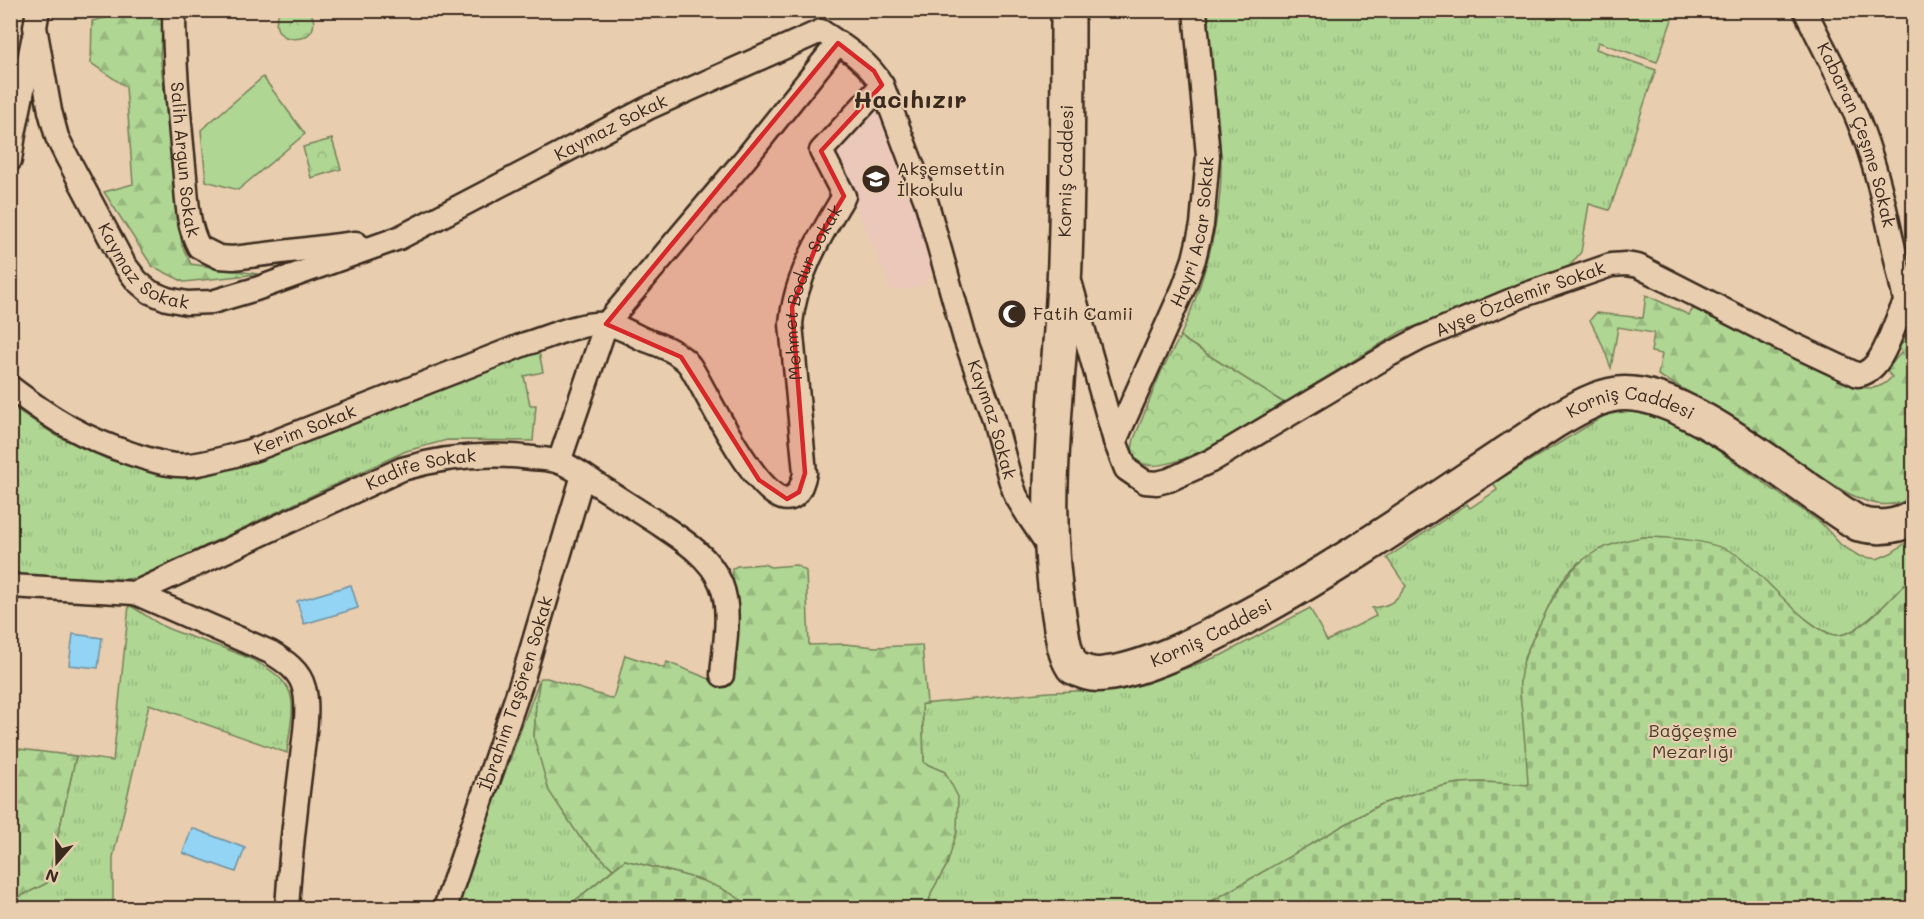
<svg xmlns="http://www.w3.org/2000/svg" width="1924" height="919" font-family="Mali,sans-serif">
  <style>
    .built { fill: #ebc8ba }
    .grass { fill: url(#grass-tufts); stroke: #758058; stroke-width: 1.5 }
    .forest { fill: url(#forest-firs); stroke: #758058; stroke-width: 1.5 }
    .cemetery { fill: url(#cemetery-stones); stroke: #758058; stroke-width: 1.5 }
    .park { fill: url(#park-crowns); stroke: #758058; stroke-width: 1.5 }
    .pitch { fill: #afd693; stroke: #758058; stroke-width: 1.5 }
    .water { fill: #93d4f4; stroke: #70909e; stroke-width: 1.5 }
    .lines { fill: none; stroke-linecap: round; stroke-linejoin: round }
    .minor-casing { stroke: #3b2a1e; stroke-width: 27 }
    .secondary-casing { stroke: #3b2a1e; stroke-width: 38 }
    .minor { stroke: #e8cdaf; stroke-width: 22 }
    .secondary { stroke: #e8cdaf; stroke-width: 33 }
    .marked { fill: #d62828; fill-opacity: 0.2; stroke: #d62828; stroke-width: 4.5; stroke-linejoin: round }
    .labels { text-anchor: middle; stroke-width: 4.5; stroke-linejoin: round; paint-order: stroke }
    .street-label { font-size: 18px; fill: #3b2a1e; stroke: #e8cdaf }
    .poi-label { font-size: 18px; fill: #3b2a1e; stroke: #e8cdaf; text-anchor: start }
    .park-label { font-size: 18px; fill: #473b2a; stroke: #e8cdaf }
    .district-label { font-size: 24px; font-weight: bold; fill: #3b2a1e; stroke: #e8cdaf }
  </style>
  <defs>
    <pattern id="grass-tufts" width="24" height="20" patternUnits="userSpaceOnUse" patternTransform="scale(1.5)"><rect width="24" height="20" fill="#afd693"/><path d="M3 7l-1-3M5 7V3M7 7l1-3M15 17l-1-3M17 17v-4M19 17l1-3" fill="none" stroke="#97b87e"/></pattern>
    <pattern id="forest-firs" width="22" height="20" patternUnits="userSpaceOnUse" patternTransform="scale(1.5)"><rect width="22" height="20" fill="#afd693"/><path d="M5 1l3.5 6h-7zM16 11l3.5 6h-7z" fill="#97b87e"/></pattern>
    <pattern id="cemetery-stones" width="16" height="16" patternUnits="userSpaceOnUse" patternTransform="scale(1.5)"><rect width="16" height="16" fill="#afd693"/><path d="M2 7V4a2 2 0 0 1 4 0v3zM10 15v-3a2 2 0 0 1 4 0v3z" fill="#97b87e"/></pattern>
    <pattern id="park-crowns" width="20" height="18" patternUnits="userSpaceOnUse" patternTransform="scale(1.5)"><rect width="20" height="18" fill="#afd693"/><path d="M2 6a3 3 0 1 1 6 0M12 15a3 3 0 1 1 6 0" fill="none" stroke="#97b87e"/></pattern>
  </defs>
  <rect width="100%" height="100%" fill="#e8cdaf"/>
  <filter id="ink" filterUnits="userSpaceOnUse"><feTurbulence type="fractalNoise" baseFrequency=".0167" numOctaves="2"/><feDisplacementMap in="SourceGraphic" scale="12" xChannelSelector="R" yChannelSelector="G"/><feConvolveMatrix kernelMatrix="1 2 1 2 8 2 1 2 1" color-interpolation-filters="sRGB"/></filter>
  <g filter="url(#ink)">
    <!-- built -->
    <path class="built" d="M876,100l44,108 13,50v12l-9,16 -32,5 -60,-141z"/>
    <!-- grass -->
    <path class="grass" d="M1202,11h473l-18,51 -59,-20 -2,7 60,21c-17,45 -29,91 -45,136l-2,4 -20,-6 -8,48 -11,14 -57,26 -111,39 -118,72 -104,-66c23,-51 42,-116 41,-172 -1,-52 -11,-103 -19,-154z
      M538,347l5,25 -19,4 6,29h6l-3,36 -86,-1 -41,11 -269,127c-29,3 -102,7 -126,-9l-1,-164 47,31 50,23 49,16 40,3 63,-17 75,-30 71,-33z
      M1631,409l30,7 32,17 128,90 20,22 18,11 18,3 14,-6 22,-15v37c-13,14 -43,48 -60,56 -5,2 -13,5 -18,4 -29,-7 -73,-57 -96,-79l-160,6 -13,13 -14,24 -28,59 5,128c-22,-3 -45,-5 -67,-3 -22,2 -62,14 -83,22l-179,103h-273l5,-17 15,-26 -2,-93 -21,-9 -2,-59 127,-12 54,-2 81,-21 38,-14 88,-47 17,33 49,-25 -4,-8c19,-2 24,-7 34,-22l-19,-28 80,-54 3,4 27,-18 -4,-7 111,-67z
      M129,605c13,7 26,18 40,24 31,13 108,29 121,64 6,17 -2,42 -3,60l-138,-49 -36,153v51h-102v-7l36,-18 29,-127 37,5z
      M540,678l-4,25 -2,35 45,98 34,33 -47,39h-111z"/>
    <!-- forest -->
    <path class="forest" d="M118,11h46l-4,44 22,191 9,18 67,10 -74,8 -32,-16 -48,-74 29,-8 -7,-97 -35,-24 1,-42 25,-6z
      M1646,295l43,20 7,-11 145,77c20,6 35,14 51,-4l-6,-7 16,-18 -3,-5 14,-22v173c-27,13 -47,5 -71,-8l-139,-90 -45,-25 4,-21 -11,-2 3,-19 -36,-6 -7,41 -9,-24 -12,-24 6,-7 47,5z
      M764,564l6,3 26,-2 10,6 3,74 35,-1 32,3 46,-2 5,59h-5l2,59 21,9 13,25 -1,34 -10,34 -15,26 -5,17h-176c-33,-30 -84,-36 -126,-48l-12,9 -34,-33 -30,-45 -15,-53 2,-35 4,-25h7l66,21 12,-44 39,13 3,-6 60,24c9,-39 11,-77 5,-117l5,-3z
      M11,748l65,8 -29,127 -36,18z"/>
    <!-- cemetery -->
    <path class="cemetery" d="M1642,537c28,0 75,3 98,20 22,16 74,82 100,78 23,-3 57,-43 73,-60v333h-713l179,-103c23,-8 59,-20 83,-22 22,-2 45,0 66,2 -1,-24 -4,-49 -6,-73 -1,-10 -3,-22 -2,-32 2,-21 11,-38 20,-56 26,-54 41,-76 102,-87z
      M625,860c42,12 93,18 126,48h-185z"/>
    <!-- park -->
    <path class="park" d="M280,11h30c20,37 -50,37 -30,0z
      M332,139l9,30 -30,9 -8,-31z
      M1180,337l104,66c-30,18 -103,68 -137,62 -4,-1 -9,-4 -12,-7l-3,-9 2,-10 27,-67z"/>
    <!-- pitch -->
    <path class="pitch" d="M263,77l42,57 -67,56 -32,-9 -5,-51z"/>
    <!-- water -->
    <path class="water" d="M351,585l7,23 -54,16 -7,-23z
      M73,634l29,4 -4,30 -29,-3z
      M192,828l53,20 -9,24 -53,-19z"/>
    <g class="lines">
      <!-- minor casing -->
      <g class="minor-casing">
        <g id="minor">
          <path id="s1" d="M38,10l-3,17 15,84 7,26 10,20 57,107 13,17 13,11 17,7 20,4 25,-1 44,-13 143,-51 249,-130 173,-77c22,15 47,30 61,54l45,119 38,135 28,77 17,63 6,17 13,21 22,33"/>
          <path id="s2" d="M174,10c0,53 5,104 10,156 3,26 2,58 15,81l20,10 14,1 123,-15"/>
          <path id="s3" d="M1805,10c21,44 46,87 62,134 17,50 26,104 38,156"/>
          <path d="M10,160l4,-26 19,-94"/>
          <path id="s4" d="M1071,285l44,156 11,28 19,13 12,1 12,-3 42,-19 180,-107 30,-16 103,-43 87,-30 15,-1 12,2 139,71 81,38c32,-6 33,-62 56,-83"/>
          <path id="s5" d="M10,387c43,33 73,51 125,68 17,5 36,12 54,10 23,-2 45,-10 67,-16l269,-105c23,-7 56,-22 80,-20 13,1 27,10 38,15 13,5 27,9 38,18 3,2 7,6 9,9 13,17 95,199 115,107l-14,-149c4,-47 29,-88 53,-128l-23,-45 61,-66"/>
          <path id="s6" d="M1115,441l69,-154 10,-28 8,-34 6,-69 -13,-146"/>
          <path d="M559,462l47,-138 140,-166 92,-115"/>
          <path id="s7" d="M10,586l125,7 267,-124c44,-13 85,-17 130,-11 9,1 19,1 27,4 13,4 25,14 36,21 20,13 41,26 61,39 24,16 54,34 65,62 11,27 3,63 1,91"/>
          <path d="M135,593l135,59c15,9 30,19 34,36 6,22 -1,55 -3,78 -6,47 -11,95 -14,142"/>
          <path id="s8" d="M445,908l78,-230 60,-203"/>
        </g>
      </g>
      <!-- secondary casing -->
      <g class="secondary-casing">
        <g id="secondary">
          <path id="s9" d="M1068,10c0,84 0,167 -3,251 -4,118 -26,236 -6,354 3,17 4,37 14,52 10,5 19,9 31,7 40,-4 91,-30 127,-49 113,-59 217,-134 324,-204 19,-11 40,-24 62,-27 66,-9 184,96 242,130 20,5 37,4 55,-7"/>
        </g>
      </g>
      <!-- minor -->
      <use href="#minor" class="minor"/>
      <!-- secondary -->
      <use href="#secondary" class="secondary"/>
    </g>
  </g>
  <!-- marked area -->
  <path class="marked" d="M838,43l36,28 8,14 -61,66 23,45 -23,38 -29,73 13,166 -6,19 -12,7 -28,-19 -78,-123 -75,-33z"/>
  <!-- icons -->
  <defs>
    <g id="school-disc" transform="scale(1.5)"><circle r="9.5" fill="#3b2a1e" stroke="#e8cdaf"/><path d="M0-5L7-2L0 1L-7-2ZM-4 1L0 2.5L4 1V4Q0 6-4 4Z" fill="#fff"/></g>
    <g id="mosque-disc" transform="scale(1.5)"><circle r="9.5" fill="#3b2a1e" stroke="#e8cdaf"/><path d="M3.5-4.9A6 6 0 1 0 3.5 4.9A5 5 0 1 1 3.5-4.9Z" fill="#fff"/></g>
  </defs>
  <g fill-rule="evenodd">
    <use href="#school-disc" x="876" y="179"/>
    <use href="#mosque-disc" x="1012" y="314"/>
  </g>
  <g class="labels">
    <!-- street labels -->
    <g class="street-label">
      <text dy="6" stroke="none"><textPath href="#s1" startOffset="812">Kaymaz Sokak</textPath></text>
      <text dy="6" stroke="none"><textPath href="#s3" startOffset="136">Kabaran Çeşme Sokak</textPath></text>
      <text dy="6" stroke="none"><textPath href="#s2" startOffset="150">Salih Argun Sokak</textPath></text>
      <text transform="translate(1066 171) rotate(-89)" y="6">Korniş Caddesi</text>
      <text dy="6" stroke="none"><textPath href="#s6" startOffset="225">Hayri Acar Sokak</textPath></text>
      <text dy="6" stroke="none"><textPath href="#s1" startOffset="290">Kaymaz Sokak</textPath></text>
      <text dy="6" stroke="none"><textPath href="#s5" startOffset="1122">Mehmet Bodur Sokak</textPath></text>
      <text dy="6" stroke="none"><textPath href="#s4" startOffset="636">Ayşe Özdemir Sokak</textPath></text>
      <text dy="6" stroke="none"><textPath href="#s9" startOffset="1294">Korniş Caddesi</textPath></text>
      <text dy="6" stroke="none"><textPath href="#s1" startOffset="1478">Kaymaz Sokak</textPath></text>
      <text dy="6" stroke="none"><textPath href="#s5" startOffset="320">Kerim Sokak</textPath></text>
      <text dy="6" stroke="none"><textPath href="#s7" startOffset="438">Kadife Sokak</textPath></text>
      <text dy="6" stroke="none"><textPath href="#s9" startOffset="808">Korniş Caddesi</textPath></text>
      <text dy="6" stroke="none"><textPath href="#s8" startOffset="226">İbrahim Taşören Sokak</textPath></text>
    </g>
    <!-- poi labels -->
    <g class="poi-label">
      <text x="897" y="175">Akşemsettin<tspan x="897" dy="21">İlkokulu</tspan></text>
      <text x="1033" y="320">Fatih Camii</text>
    </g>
    <!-- park labels -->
    <g class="park-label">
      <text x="1693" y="737">Bağçeşme<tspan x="1693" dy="21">Mezarlığı</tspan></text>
    </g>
    <!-- district labels -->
    <g class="district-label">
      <text x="910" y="108">Hacıhızır</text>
    </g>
  </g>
  <!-- margin -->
  <rect width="1924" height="919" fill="none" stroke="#e8cdaf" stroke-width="36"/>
  <rect x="18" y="18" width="1888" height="883" fill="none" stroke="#3b2a1e" stroke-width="2" filter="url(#ink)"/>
  <!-- north arrow -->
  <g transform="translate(57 862) rotate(200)" stroke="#e8cdaf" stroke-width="4.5" paint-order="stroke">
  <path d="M0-4.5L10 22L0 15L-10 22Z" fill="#3b2a1e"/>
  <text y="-9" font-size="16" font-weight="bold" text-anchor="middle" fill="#3b2a1e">N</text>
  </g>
</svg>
